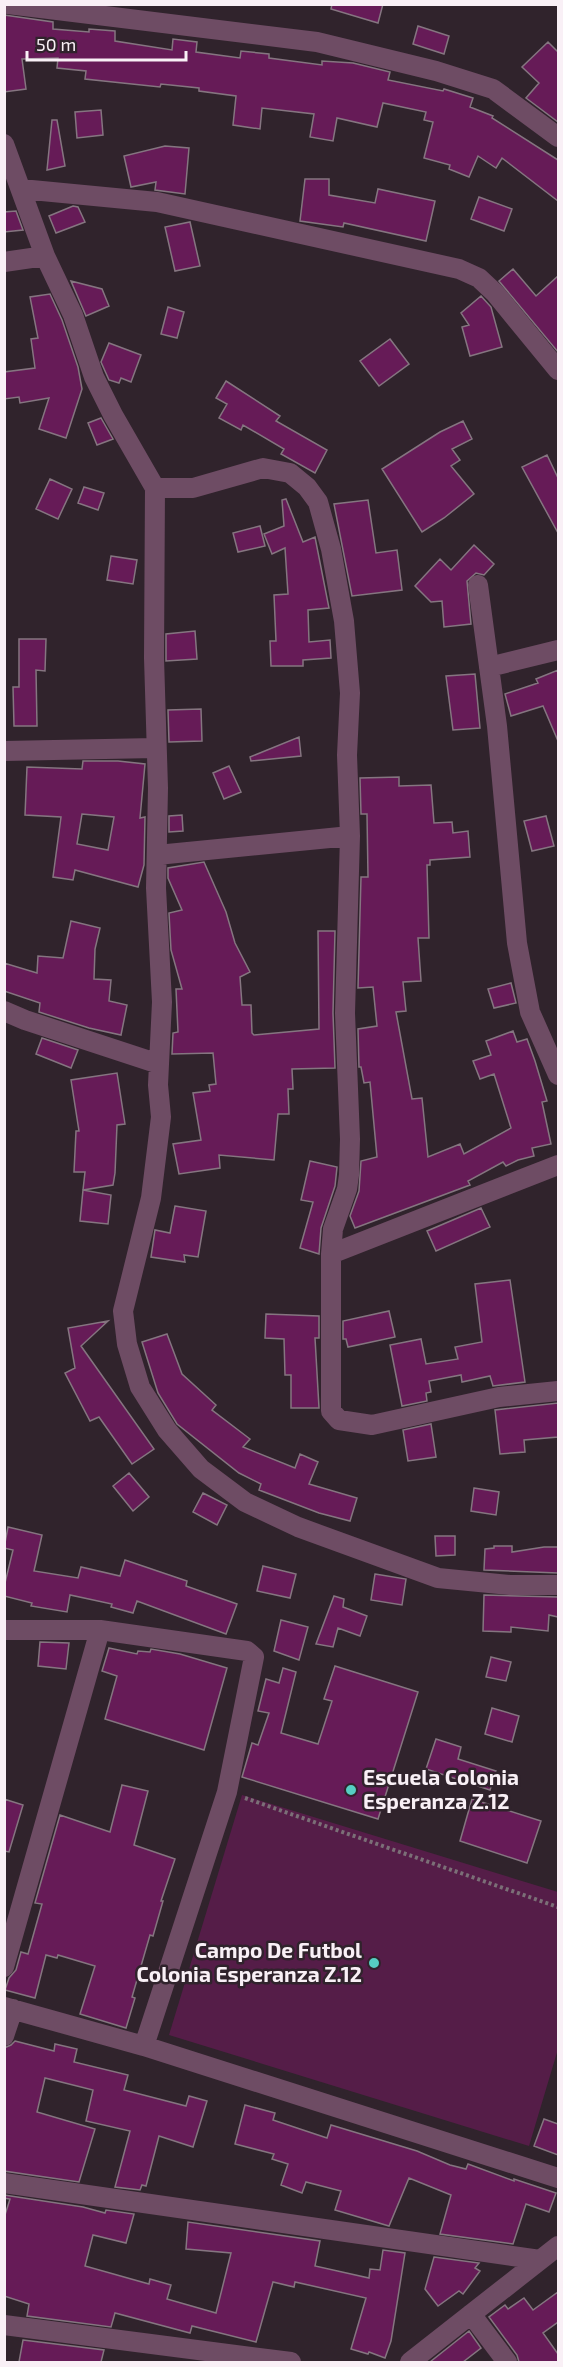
<svg xmlns="http://www.w3.org/2000/svg" width="563" height="2367" font-family="'Exo 2',sans-serif">
  <style>
    .green { fill: #551d48 }
    .building { fill: #661b57; stroke: #857580; stroke-width: 1.5; fill-rule: evenodd }
    .lines { fill: none; stroke-linecap: round; stroke-linejoin: round }
    .path { stroke: #7b6f77; stroke-width: 4; stroke-dasharray: 3 3; stroke-linecap: butt }
    .minor { stroke: #6e4c64; stroke-width: 20 }
    .poi-dot { fill: #56cec3; stroke: #30232c; stroke-width: 2 }
    .labels { text-anchor: middle; stroke-width: 5; stroke-linejoin: round; paint-order: stroke }
    .poi-label { font-size: 21px; font-weight: bold; fill: #f9f0f6; stroke: #30232c; text-anchor: start }
  </style>
  <rect width="100%" height="100%" fill="#30232c"/>
  <!-- green -->
  <path class="green" d="M242,1795l316,97v157l-29,97 -360,-111z"/>
  <!-- building -->
  <path class="building" d="M332,4h51l-5,19 -47,-14z
    M4,15l49,7v7l36,3v-3l26,2v10l57,9 1,-11 24,3 -1,10 44,6 1,-7 28,3v4l53,7v-4l31,2 37,9 -2,8 55,11 1,-2 29,9 -3,9 23,9 -1,2 66,42v41l-56,-43 -6,10 -18,-12 -9,21 -20,-8 1,-4 -26,-7 9,-36 -9,-2 2,-8 -43,-9 -6,24 -40,-9 -4,23 -23,-4 4,-23 -52,-6 -2,21 -27,-4 3,-29 -37,-5v-3l-38,-4 -1,3 -75,-8 1,-8 -29,-3 1,-10 -36,1 4,30 -22,3z
    M418,26l31,10 -5,18 -31,-10z
    M548,42l10,10v70l-32,-24 13,-15 -17,-16z
    M101,110l2,25 -26,3 -2,-26z
    M52,120h5l8,46 -18,4z
    M165,146l24,2 -4,46 -30,-4 1,-8 -25,5 -7,-31z
    M305,179h24v16l46,8 3,-14 57,12 -9,40 -82,-18 -1,4 -43,-6z
    M479,197l33,12 -8,22 -33,-12z
    M73,206l5,1 7,15 -29,11 -7,-17z
    M16,211l7,19 -19,2v-20z
    M190,222l10,44 -25,5 -10,-44z
    M513,269l23,27 22,-20v76l-59,-71z
    M71,281l31,8 7,17 -23,10z
    M50,294l12,26 16,47 4,22 -16,49 -27,-9 10,-31 -29,5 -1,-6 -15,2v-27l31,-4 -4,-29 7,-1 -8,-41z
    M481,296l10,11 11,40 -32,9 -8,-29 7,-2 -8,-12z
    M168,307l16,5 -7,26 -16,-4z
    M390,339l19,25 -30,22 -19,-25z
    M109,343l32,12 -10,27 -10,-4 -2,5 -10,-3 -8,-18z
    M226,381l54,35 -4,5 51,29 -12,23 -34,-19 3,-5 -41,-24 -2,5 -22,-12 8,-14 -11,-6z
    M101,418l12,21 -16,6 -9,-22z
    M463,421l9,18 -20,10 8,11 -9,6 23,28 -30,24 -22,14 -40,-63 58,-37z
    M547,455l11,23v55l-36,-66z
    M50,479l22,10 -14,30 -22,-10z
    M84,487l20,6 -6,17 -20,-7z
    M286,499l17,43 12,-5 14,71 -21,2 1,32 21,-2 1,18 -28,2v6h-32l-1,-25h6l-2,-46 14,-1 -3,-46 -13,6 -8,-20 20,-8 -2,-26z
    M368,500l8,53 21,-3 5,40 -50,6 -18,-92z
    M260,526l5,20 -27,6 -5,-19z
    M474,545l20,19 -10,11 -8,-2 -9,8 4,43 -27,3 -2,-26 -11,1 -16,-16 25,-27 11,11z
    M111,556l26,4 -4,24 -26,-4z
    M195,631l2,28 -31,2v-27z
    M19,639h27l-1,32 -9,-1 1,56h-23l-1,-39h6z
    M558,670v71l-15,-35 -32,10 -6,-22 33,-11 -2,-4z
    M475,674l5,54 -27,2 -7,-54z
    M201,709l1,32 -33,1 -1,-32z
    M299,737l2,19 -50,5 -1,-4z
    M83,761h35l27,3 -5,54 5,-1 -1,48 -6,22 -63,-17 -2,10 -20,-3 8,-60 -36,-2 2,-48 55,2zM82,814l32,3 -6,33 -31,-6z
    M229,766l12,26 -17,7 -11,-26z
    M399,777v9l32,-1 3,38 18,-1 1,11 15,-2 2,26 -40,3v5h-3l2,73h-11l3,43 -18,1 3,29 -10,1 16,87 10,-1 6,59 32,-13 4,10 47,-26 -17,-54 -14,5 -7,-18 18,-6 -5,-14 27,-10 4,11 10,-3 8,22 12,40 -5,1 9,42 -19,4 2,8 -16,4 -12,6 -3,-4 -35,19 2,4 -115,43 -5,-12 9,-25 2,-30 16,-4 -7,-75 -6,1 -3,-16h-2l-1,-38 19,-3 -4,-39 -15,1 3,-111h7l-1,-63h-6l-1,-36z
    M182,815l1,16 -14,1v-16z
    M546,816l8,30 -22,5 -8,-30z
    M204,862l22,50 9,31 15,29 -10,5 2,28h9l1,28 2,2 65,-6 -1,-98h17l-2,82 2,55 -43,1 1,20h-5l1,25h-11l-4,46 -55,-5 1,13 -41,6 -6,-30 28,-4 -8,-47 17,-2 -1,-6 7,-1 -3,-31 -41,1 1,-21 5,-1 -2,-43h6l-11,-39 -2,-37 13,-3 -14,-32v-10z
    M71,921l29,7 -5,21 -1,30 17,1 -2,21 18,4 -6,30 -32,-7 -50,-16 1,-9 -36,-12v-28l33,10 1,-17 25,2z
    M511,983l5,20 -22,5 -6,-19z
    M42,1038l36,12 -7,18 -35,-14z
    M117,1073l8,51 -8,1 -2,48 -2,12 -30,5 2,-18h-11l2,-41h3l-8,-51z
    M310,1161l27,6 -2,19 -14,42 -2,26 -19,-6 13,-46 -12,-2z
    M83,1190l28,5 -3,29 -28,-3z
    M175,1206l31,5 -8,46 -14,-2 1,7 -34,-5 4,-27 15,3z
    M481,1208l9,19 -54,24 -9,-20z
    M510,1280l15,102 -32,4 -3,-10 -28,6 -1,-7 -32,6 2,11 -5,1 1,8 -25,5 -12,-61 31,-6 5,25 32,-5 -3,-12 27,-5 -7,-58z
    M389,1311l6,26 -47,10 -2,-8h-3v-18z
    M266,1314l53,2v22h-4l4,70h-28v-33h-6l-1,-36 -19,-1z
    M108,1321l-27,25 73,103 -22,15 -33,-47 -9,4 -25,-48 10,-5 -7,-40z
    M167,1334l15,40 34,31 -4,5 38,29 -7,8 52,21 5,-14 18,8 -9,22 48,14 -7,23 -31,-8 -60,-23 2,-6 -22,-11 -62,-49 -19,-31 -16,-51z
    M558,1403v34l-34,3 1,12 -25,2 -5,-44z
    M431,1424l5,33 -28,4 -5,-31z
    M129,1473l20,24 -16,14 -20,-25z
    M474,1488l25,4 -3,23 -25,-4z
    M203,1493l24,12 -10,20 -24,-13z
    M8,1527l34,8 -8,36 44,7 3,-11 39,9 5,-16 62,21 -1,5 51,18 -11,30 -89,-33 -4,12 -22,-6 1,-3 -42,-9 -3,17 -36,-6 1,-3 -28,-7v-9l9,-37 -9,-2z
    M435,1536h20v19l-19,1z
    M494,1546h18v6l32,-5h14v26l-74,-3 1,-21 9,-1z
    M263,1566l33,8 -6,24 -33,-7z
    M375,1574l31,5 -4,26 -31,-5z
    M484,1595l74,2v20l-9,-2 -1,16 -37,-4v5l-28,-1z
    M334,1596l10,3 -1,8 24,9 -7,20 -22,-8 -5,19 -17,-3z
    M281,1620l27,7 -9,33 -25,-9z
    M40,1642l29,1 -3,26 -28,-3z
    M109,1648l28,6 1,-3 12,1 1,-3 29,5 47,14 -23,82 -99,-31 12,-43 -15,-5z
    M491,1657l20,5 -5,19 -20,-4z
    M335,1666l83,26 -40,127 -136,-42 10,-34 6,2 11,-32 -11,-2 8,-32 13,4 4,-15 13,4 -15,61 37,11 14,-43 -8,-2z
    M492,1708l27,8 -7,26 -27,-8z
    M436,1739l25,8 -3,12 38,12 -6,19 -64,-21z
    M122,1785l26,6 -14,54 41,14 -14,42h2l-10,35 -3,-1 -18,62 3,1 -9,30 -46,-14 15,-48 -37,-11 -1,3 -11,-3 -11,43 -30,-8 4,-12 7,-8 5,-18 7,2 14,-50 -7,-1 25,-88 50,17z
    M4,1799l19,6 -14,47 -5,-1z
    M472,1799l69,22 -14,42 -67,-22z
    M15,2041l39,10 1,-7 22,5 -3,13 54,13 -4,15 62,16 3,-10 18,5 -14,46 -34,-11 -13,50 -4,-1 -2,5 -25,-3 15,-56 -44,-10 7,-31 -48,-12 -8,34 58,17 -16,53 -75,-11v-123l7,-3z
    M245,2105l30,8 -2,7 54,18 4,-13 86,26 33,14 16,4 2,-5 46,17v-2l42,14 -7,19 -23,-8 -13,40 -73,-10 11,-39 -42,-17 -20,48 -54,-16 6,-19 -35,-9 -4,11 -21,-8 7,-21 -16,-5 2,-5 -39,-10z
    M544,2119l14,5v31l-24,-9z
    M4,2195l79,12 22,6 1,-3 28,4 -8,29 -33,-8 -8,31 64,18 1,-5 21,6 -4,14 49,14 15,-60 -45,-4 2,-27 132,19 -5,25 54,12 1,-9 10,1 3,-20 22,3 -14,88 -6,17 -16,-6 -1,2 -17,-5 15,-51 -71,-16 -1,5 -21,-5 -17,60 -64,-16 -2,7 -75,-20 -4,14 -84,-11 2,-12 -25,-8v-78l6,-19 -6,-1z
    M434,2257l45,6 -4,5 5,3 -17,23 -4,-3 -21,15 -13,-17z
    M558,2292v30l-15,11 15,21v8h-39l-2,-7 -28,-38 16,-12 3,4 16,-11 9,12z
    M469,2331l12,17 -18,14h-33z
    M23,2340l81,10 -3,12h-82z"/>
  <g class="lines">
    <!-- path -->
    <path class="path" d="M245,1798l313,109"/>
    <!-- minor -->
    <path class="minor" d="M8,4l309,38 119,29 57,18 65,48
      M4,144l41,112 28,59 21,62 19,38 42,73 -1,170 4,130 -2,100 6,114 -4,83 3,32 -10,81 -28,113 4,33 13,43 27,43 34,39 44,33 53,25 140,51 72,7h48
      M21,189l136,13 302,67 20,9 16,15 63,77
      M4,262l41,-6
      M155,488h38l70,-20 27,5 17,14 11,15 13,47 13,72 6,72 -3,62 3,81 -5,177 5,126 -1,36 -2,14 -14,40 -2,25v157l8,9 33,5 127,-28 59,-6
      M478,585l19,141 20,217 13,69 28,63
      M489,667l69,-17
      M4,751l151,-3
      M157,855l193,-19
      M4,1011l21,9 134,44
      M331,1254l227,-89
      M4,1630h96l147,21 7,6 -27,135 -83,254
      M4,1967l96,-337
      M4,2007l140,39 414,132
      M4,2036l9,-27
      M4,2183l536,77
      M471,2314l36,48
      M4,2325l287,37
      M410,2362l148,-116"/>
  </g>
  <!-- markers -->
  <g class="poi-dot">
    <circle cx="351" cy="1790" r="6"/>
    <circle cx="374" cy="1963" r="6"/>
  </g>
  <g class="labels">
    <!-- poi labels -->
    <g class="poi-label">
      <text x="363" y="1785">Escuela Colonia<tspan x="363" dy="24">Esperanza Z.12</tspan></text>
      <text x="362" y="1958" text-anchor="end">Campo De Futbol<tspan x="362" dy="24">Colonia Esperanza Z.12</tspan></text>
    </g>
  </g>
  <!-- border -->
  <rect width="563" height="2367" fill="none" stroke="#f9f0f6" stroke-width="12"/>
  <!-- scale -->
  <path d="M27 51v9h159v-9" fill="none" stroke="#f9f0f6" stroke-width="3"/>
  <text x="36" y="51" font-size="18" fill="#f9f0f6" stroke="#30232c" stroke-width="4.5" paint-order="stroke">50 m</text>
</svg>
